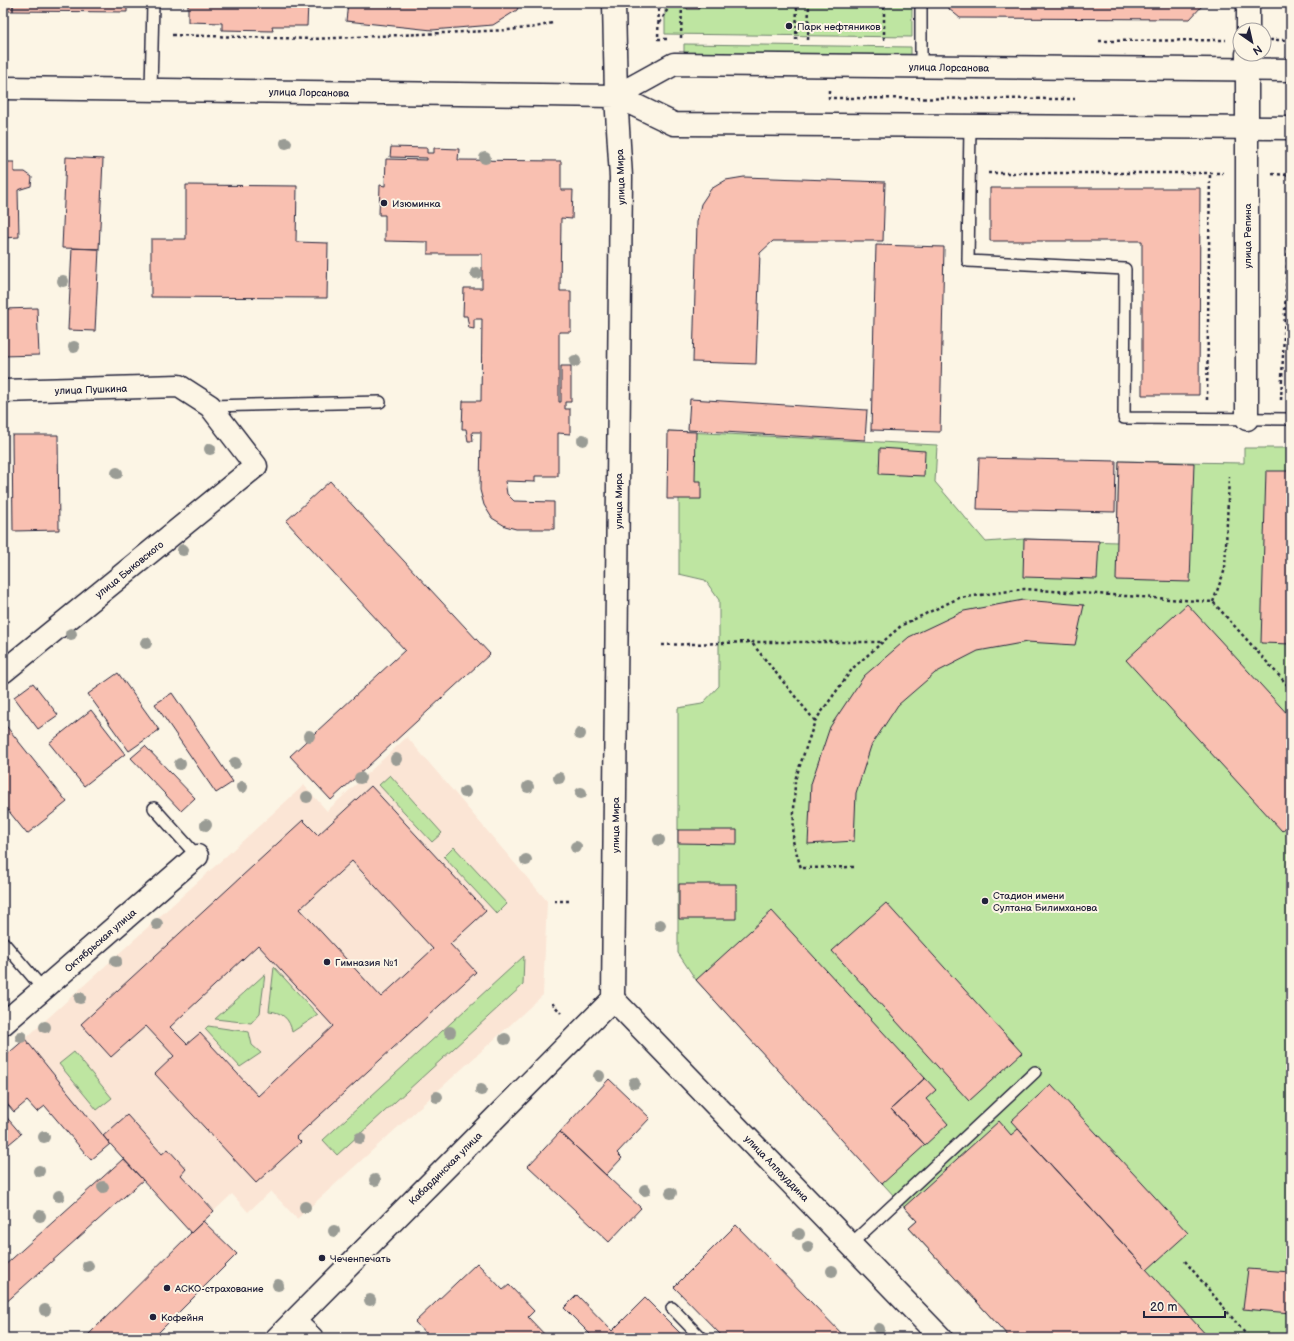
<svg xmlns="http://www.w3.org/2000/svg" width="1294" height="1341" font-family="'Balsamiq Sans',sans-serif">
  <style>
    .built { fill: #fbe5d5 }
    .green { fill: #bee5a1; stroke: #70846e }
    .building { fill: #f9c0b1; stroke: #22223b; fill-rule: evenodd }
    .lines { fill: none; stroke-linecap: round; stroke-linejoin: round }
    .service-casing { stroke: #22223b; stroke-width: 14 }
    .minor-casing { stroke: #22223b; stroke-width: 25 }
    .tertiary-casing { stroke: #22223b; stroke-width: 25 }
    .secondary-casing { stroke: #22223b; stroke-width: 25 }
    .path { stroke: #22223b; stroke-width: 2.5; stroke-dasharray: 3 3; stroke-linecap: butt }
    .service { stroke: #fcf5e5; stroke-width: 11 }
    .minor { stroke: #fcf5e5; stroke-width: 22 }
    .tertiary { stroke: #fcf5e5; stroke-width: 22 }
    .secondary { stroke: #fcf5e5; stroke-width: 22 }
    .tree { fill: #9a9c95 }
    .poi-dot { fill: #22223b; stroke: #fcf5e5; stroke-width: 1.5 }
    .labels { text-anchor: middle; stroke-width: 4; stroke-linejoin: round; paint-order: stroke }
    .poi-label { font-size: 10px; fill: #22223b; stroke: #fcf5e5; text-anchor: start }
    .street-label { font-size: 10px; fill: #22223b; stroke: #fcf5e5 }
  </style>
  <rect width="100%" height="100%" fill="#fcf5e5"/>
  <filter id="ink" filterUnits="userSpaceOnUse"><feTurbulence type="fractalNoise" baseFrequency=".025" numOctaves="2"/><feDisplacementMap in="SourceGraphic" scale="8" xChannelSelector="R" yChannelSelector="G"/><feConvolveMatrix kernelMatrix="1 2 1 2 8 2 1 2 1" color-interpolation-filters="sRGB"/></filter>
  <g filter="url(#ink)">
    <!-- built -->
    <path class="built" d="M407,737l140,164 -4,94 -246,224 -26,-28 -23,21 -16,-18 -18,17 -33,-36 5,-6 -18,-19 -6,4 -35,-39 -24,21 -78,-97 279,-254 23,26z"/>
    <!-- green -->
    <path class="green" d="M665,3h247v34l-247,-3z
      M684,44l227,3v10l-227,-4z
      M668,431l269,14 -2,37 51,60 38,-3 93,3 2,-81 125,2v-15h47v890h-281l-101,-110 8,-7 -221,-241 -18,-27v-245l24,-4 17,-18v-86l-14,-20 -26,-6v-75z
      M390,775l52,58 -10,9 -53,-57z
      M454,847l53,57 -10,10 -53,-57z
      M524,956l-1,29 -186,170 -14,-15z
      M274,967l44,48 -26,17c-2,-13 -10,-20 -23,-21z
      M265,974l-5,39 -9,10 -36,-4z
      M208,1026l41,6 3,13 9,8 -21,14 -35,-38z
      M74,1052l38,46 -15,12 -38,-46z"/>
    <!-- building -->
    <path class="building" d="M3,3h10v8h-10z
      M13,3h114v9l-114,-1z
      M188,3h120l-1,23h-35l1,5 -51,-1v-7l-34,-1z
      M348,3h172l-3,7 -24,15 -61,5 -86,-9z
      M687,3h12v6h-12z
      M949,3h253v3l-12,13 -230,-1 -11,-9z
      M391,147l36,1v5h7v-5l25,1 -1,11 103,1v29h12l-1,29 -11,-1 -1,73h11v41h-12v70h2v-36h10v36h-6v7h5v25l-12,-1v43h-23v6l-30,-1 2,13 7,7 40,1v27h-38l-11,-3 -13,-8 -8,-13 -4,-15 1,-58h-9l1,9h-5l-2,-12h-4l1,-28h18l1,-82h-8v10l-5,-1 -2,-12h-4l1,-28h18v-34h-54v-12l-43,-1v-26h-6l1,-30 5,1 1,-27 41,1v-2l-37,-1z
      M66,157l37,2 -4,90 -37,-1z
      M3,162h11v10h11l7,5 -1,9 -13,4 1,47 -16,1z
      M744,177l141,5 -2,59h-110l-13,12 -4,111 -63,-2 4,-140 4,-18 10,-15 15,-9z
      M186,185l111,1 -1,56 32,1 -1,55 -176,-1v-58h35z
      M990,188h210l-1,207h-57v-154h-152z
      M876,245l68,2 -4,185 -69,-2z
      M72,248l27,1 -4,82 -27,-1z
      M37,308l2,47 -36,1v-47z
      M690,399l177,11 -2,30 -177,-10z
      M668,431l28,1 -1,49h6v18h-34z
      M12,435h46l1,95 -46,1z
      M880,448l45,3 -1,25 -45,-2z
      M979,458l137,3 -1,51 -138,-3z
      M1119,461l75,2 -4,119 -74,-2z
      M1266,471h25v173l-30,-1z
      M330,481l160,173 -159,146 -41,-44 115,-106 -119,-129z
      M1024,539l75,2 -2,38 -74,-2z
      M1023,600l61,5 -9,40 -48,-3 -49,9 -43,22 -37,32 -27,41 -15,47 -2,48 -46,3 3,-60 19,-57 34,-51 45,-39 55,-26z
      M1187,604l104,114v105l-9,8 -156,-171z
      M118,673l41,57 -30,21 -41,-57z
      M33,683l25,32 -20,14 -24,-32z
      M172,693l61,89 -17,11 -61,-89z
      M91,710l34,44 -41,32 -35,-43z
      M3,722l64,80 -40,32 -24,-30z
      M145,746l50,52 -14,13 -50,-53z
      M371,786l115,125 -36,33 26,28 -180,165 5,5 -45,41 -101,-109 19,-18 -28,-30 -35,31 -30,-33 222,-204 15,15zM352,861l81,88 -52,48 -81,-88zM258,945l75,81 -75,70 -58,-63 -13,11 -17,-17z
      M678,830h59v14l-59,-1z
      M679,884h57v35h-57z
      M886,903l136,150 -53,48 -137,-150z
      M772,911l153,167 -34,31 34,36 -43,39 -186,-204z
      M25,1039l85,105 -19,16 -46,-54 -8,6 -10,-11 -13,11 -11,-13v-41z
      M925,1078l11,12 -10,9 22,25 -23,21 -34,-36z
      M609,1079l41,39 -33,35 5,5 -16,17 -46,-43z
      M1051,1084l137,149 -41,37 -136,-149z
      M3,1113l18,21 -18,15z
      M127,1115l35,39 6,-5 18,20 -5,6 33,36 -23,22 -88,-97z
      M999,1121l12,14 7,-6 191,209h-199l-101,-110 8,-7 -13,-14z
      M560,1132l81,76 -32,34 -81,-76z
      M123,1159l20,21 -140,125v-38z
      M203,1221l34,33 -84,84h-68z
      M736,1225l110,113h-122l-50,-51z
      M477,1263l26,27 6,-5 25,26 -6,6 20,21h-118l-15,-16z
      M1248,1269l43,3v41l-48,-4z
      M577,1295l35,36 33,-33 40,40h-91l-30,-30z"/>
    <g class="lines">
      <!-- service casing -->
      <g class="service-casing">
        <path id="service" d="M921,66v-63
          M151,90l2,-87
          M970,126l-2,135 157,8 -1,149 167,1
          M210,406l170,-4
          M154,808l43,48
          M3,942l40,47
          M851,1244l184,-172
          M672,1308l29,30"/>
      </g>
      <!-- minor casing -->
      <g class="minor-casing">
        <path id="minor" d="M1248,30v-27
          M1247,54v365
          M3,391l176,-5 31,20 46,60 -253,206
          M3,1024l194,-168"/>
      </g>
      <!-- tertiary casing -->
      <g class="tertiary-casing">
        <path id="tertiary" d="M613,999l328,339
          M294,1321l18,17"/>
      </g>
      <!-- secondary casing -->
      <g class="secondary-casing">
        <path id="secondary" d="M3,88l613,8 58,28 617,4
          M616,96l58,-32 617,6
          M277,1338l336,-339 8,-822 -5,-81 -2,-93"/>
      </g>
      <!-- path -->
      <path class="path" d="M659,3l-1,36h10
        M660,23l11,-20
        M172,35l141,4 195,-9 28,-3 16,-4
        M681,38l1,-35
        M796,40l1,-37
        M808,40l1,-37
        M884,40v-37
        M1270,40h21
        M1099,41l127,-1
        M829,90v8l246,1
        M988,173h235
        M1272,174l19,1
        M1207,400l3,-227
        M1281,400l10,-221
        M1213,602l12,-33 4,-93
        M662,645l89,-3
        M815,721l-64,-79h130
        M854,867l-53,1 -8,-27 2,-61 20,-59 38,-53 49,-43 57,-27 65,-9 189,13 78,87
        M554,901h17
        M552,1003l9,10
        M1185,1261l64,77"/>
      <!-- service -->
      <use href="#service" class="service"/>
      <!-- minor -->
      <use href="#minor" class="minor"/>
      <!-- tertiary -->
      <use href="#tertiary" class="tertiary"/>
      <!-- secondary -->
      <use href="#secondary" class="secondary"/>
    </g>
    <!-- trees -->
    <g class="tree">
      <circle cx="286" cy="143" r="6"/>
      <circle cx="485" cy="158" r="6"/>
      <circle cx="476" cy="273" r="6"/>
      <circle cx="63" cy="281" r="6"/>
      <circle cx="74" cy="347" r="6"/>
      <circle cx="575" cy="361" r="6"/>
      <circle cx="583" cy="440" r="6"/>
      <circle cx="210" cy="449" r="6"/>
      <circle cx="117" cy="473" r="6"/>
      <circle cx="183" cy="550" r="6"/>
      <circle cx="71" cy="634" r="6"/>
      <circle cx="146" cy="643" r="6"/>
      <circle cx="580" cy="734" r="6"/>
      <circle cx="309" cy="736" r="6"/>
      <circle cx="396" cy="759" r="6"/>
      <circle cx="235" cy="763" r="6"/>
      <circle cx="180" cy="764" r="6"/>
      <circle cx="360" cy="778" r="6"/>
      <circle cx="559" cy="778" r="6"/>
      <circle cx="242" cy="787" r="6"/>
      <circle cx="528" cy="787" r="6"/>
      <circle cx="465" cy="792" r="6"/>
      <circle cx="581" cy="793" r="6"/>
      <circle cx="307" cy="797" r="6"/>
      <circle cx="206" cy="825" r="6"/>
      <circle cx="659" cy="840" r="6"/>
      <circle cx="576" cy="847" r="6"/>
      <circle cx="526" cy="860" r="6"/>
      <circle cx="157" cy="924" r="6"/>
      <circle cx="660" cy="925" r="6"/>
      <circle cx="116" cy="961" r="6"/>
      <circle cx="80" cy="998" r="6"/>
      <circle cx="45" cy="1027" r="6"/>
      <circle cx="450" cy="1032" r="6"/>
      <circle cx="21" cy="1037" r="6"/>
      <circle cx="505" cy="1039" r="6"/>
      <circle cx="599" cy="1076" r="6"/>
      <circle cx="634" cy="1083" r="6"/>
      <circle cx="481" cy="1090" r="6"/>
      <circle cx="437" cy="1097" r="6"/>
      <circle cx="44" cy="1137" r="6"/>
      <circle cx="360" cy="1138" r="6"/>
      <circle cx="39" cy="1171" r="6"/>
      <circle cx="375" cy="1180" r="6"/>
      <circle cx="103" cy="1187" r="6"/>
      <circle cx="645" cy="1190" r="6"/>
      <circle cx="671" cy="1193" r="6"/>
      <circle cx="59" cy="1196" r="6"/>
      <circle cx="305" cy="1207" r="6"/>
      <circle cx="40" cy="1216" r="6"/>
      <circle cx="334" cy="1231" r="6"/>
      <circle cx="799" cy="1234" r="6"/>
      <circle cx="808" cy="1247" r="6"/>
      <circle cx="88" cy="1266" r="6"/>
      <circle cx="832" cy="1271" r="6"/>
      <circle cx="278" cy="1285" r="6"/>
      <circle cx="370" cy="1300" r="6"/>
      <circle cx="45" cy="1310" r="6"/>
      <circle cx="879" cy="1329" r="6"/>
    </g>
  </g>
  <!-- markers -->
  <g class="poi-dot">
    <circle cx="789" cy="26" r="4"/>
    <circle cx="384" cy="203" r="4"/>
    <circle cx="985" cy="901" r="4"/>
    <circle cx="327" cy="962" r="4"/>
    <circle cx="322" cy="1258" r="4"/>
    <circle cx="167" cy="1288" r="4"/>
    <circle cx="153" cy="1317" r="4"/>
  </g>
  <g class="labels">
    <!-- poi labels -->
    <g class="poi-label">
      <text x="797" y="30">Парк нефтяников</text>
      <text x="392" y="207">Изюминка</text>
      <text x="993" y="899">Стадион имени<tspan x="993" dy="12">Султана Билимханова</tspan></text>
      <text x="335" y="966">Гимназия №1</text>
      <text x="330" y="1262">Чеченпечать</text>
      <text x="175" y="1292">АСКО-страхование</text>
      <text x="161" y="1321">Кофейня</text>
    </g>
    <!-- street labels -->
    <g class="street-label">
      <text transform="translate(949 67) rotate(1)" y="4">улица Лорсанова</text>
      <text transform="translate(309 92) rotate(1)" y="4">улица Лорсанова</text>
      <text transform="translate(620 177) rotate(-92)" y="4">улица Мира</text>
      <text transform="translate(1247 236) rotate(-90)" y="4">улица Репина</text>
      <text transform="translate(91 389) rotate(-2)" y="4">улица Пушкина</text>
      <text transform="translate(618 501) rotate(-90)" y="4">улица Мира</text>
      <text transform="translate(129 569) rotate(-39)" y="4">улица Быковского</text>
      <text transform="translate(615 825) rotate(-90)" y="4">улица Мира</text>
      <text transform="translate(100 940) rotate(-41)" y="4">Октябрьская улица</text>
      <text transform="translate(445 1168) rotate(-45)" y="4">Кабардинская улица</text>
      <text transform="translate(777 1168) rotate(46)" y="4">улица Аллауддина</text>
    </g>
  </g>
  <!-- margin -->
  <rect width="1294" height="1341" fill="none" stroke="#fcf5e5" stroke-width="16"/>
  <rect x="8" y="8" width="1278" height="1325" fill="none" stroke="#22223b" stroke-width="1.5" filter="url(#ink)"/>
  <!-- north arrow -->
  <g transform="translate(1252 42) rotate(146)"><circle r="19" fill="#fcf5e5" stroke="#a5a1a1"/>
  <path d="M0-3L7 15L0 10L-7 15Z" fill="#22223b"/>
  <text y="-6" font-size="11" font-weight="bold" text-anchor="middle" fill="#22223b">N</text>
  </g>
  <!-- scale -->
  <path d="M1144 1311v6h81v-6" fill="none" stroke="#22223b" stroke-width="2"/>
  <text x="1150" y="1311" font-size="12" fill="#22223b" stroke="#fcf5e5" stroke-width="3" paint-order="stroke">20 m</text>
</svg>
